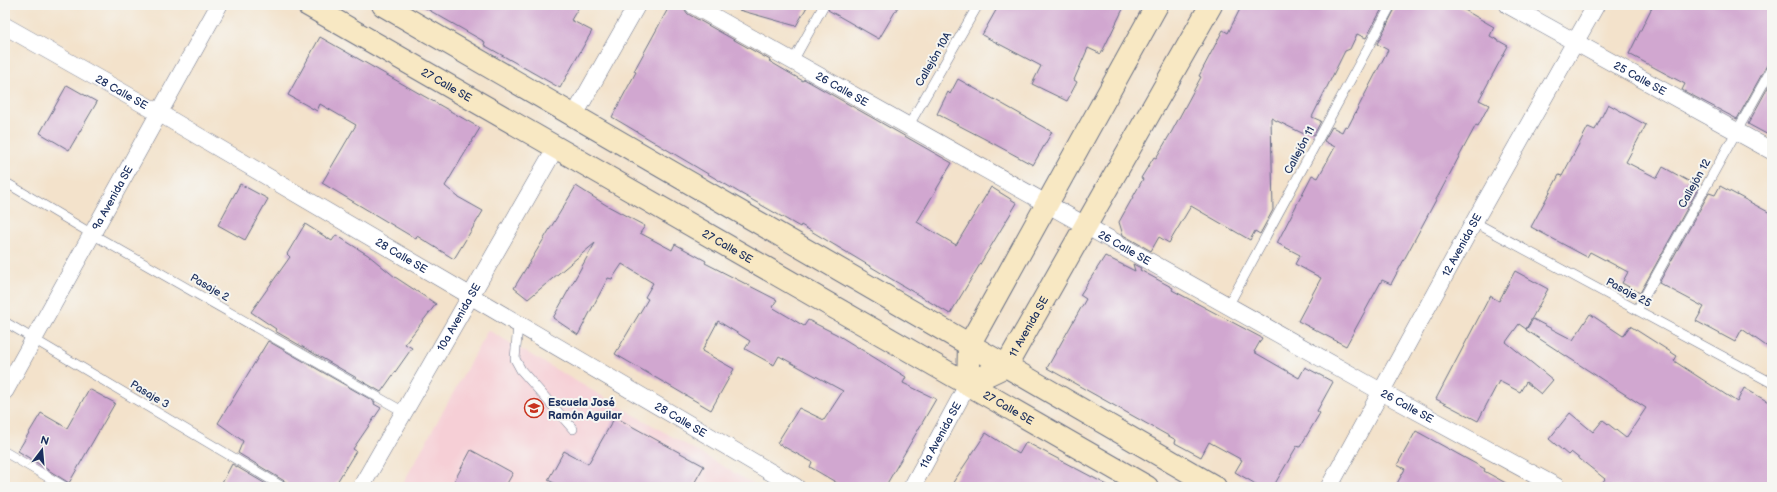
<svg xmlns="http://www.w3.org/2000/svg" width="1777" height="492" font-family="'Balsamiq Sans',sans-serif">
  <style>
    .built { fill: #f6cfd6 }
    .building { fill: #d1a7d0 }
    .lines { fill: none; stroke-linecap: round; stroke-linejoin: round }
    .lane-casing { stroke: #676e84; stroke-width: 10 }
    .street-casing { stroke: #676e84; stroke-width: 18 }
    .secondary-casing { stroke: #676e84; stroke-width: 24 }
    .lane { stroke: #fff; stroke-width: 9 }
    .street { stroke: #fff; stroke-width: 17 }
    .secondary { stroke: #f8e8c3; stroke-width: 22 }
    .labels { text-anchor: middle; stroke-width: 4; stroke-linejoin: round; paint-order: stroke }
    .street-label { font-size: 11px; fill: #1b2f5e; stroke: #f6f6f2 }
    .poi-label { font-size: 11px; font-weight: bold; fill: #1b2f5e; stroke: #f6f6f2; text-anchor: start }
  </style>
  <rect width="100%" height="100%" fill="#f6f6f2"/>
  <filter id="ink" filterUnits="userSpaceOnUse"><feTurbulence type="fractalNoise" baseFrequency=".025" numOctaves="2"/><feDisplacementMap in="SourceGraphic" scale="8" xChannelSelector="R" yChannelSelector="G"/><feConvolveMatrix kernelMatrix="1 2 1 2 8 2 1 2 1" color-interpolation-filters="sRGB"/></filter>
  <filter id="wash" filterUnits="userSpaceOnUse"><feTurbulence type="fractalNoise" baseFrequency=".012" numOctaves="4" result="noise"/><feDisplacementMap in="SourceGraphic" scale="16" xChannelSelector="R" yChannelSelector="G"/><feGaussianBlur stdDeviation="0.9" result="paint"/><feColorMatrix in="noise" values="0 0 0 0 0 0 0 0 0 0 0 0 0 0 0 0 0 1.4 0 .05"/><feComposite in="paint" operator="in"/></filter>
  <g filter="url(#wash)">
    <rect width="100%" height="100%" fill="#f3e2cb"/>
    <!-- built -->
    <path class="built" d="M488,330l271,157h-358z"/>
    <g id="blocks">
      <!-- building -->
      <path class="building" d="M420,5h160l-9,15 21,11 -32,57 -76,-43 1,-3z
        M670,5h7l7,4 4,5 82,46 -1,1 34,20 1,-2 148,84 -35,59 39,23 35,-58 26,16 -67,111 -149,-89 -1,2 -60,-34 -128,-76 24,-45 -2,-1z
        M740,5h68l-12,21 -57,-16z
        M830,5h69l-20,34 -51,-29z
        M999,5h126l-24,49 -13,-6 -14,32 3,2 -10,19 -35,-17 9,-18 -59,-31z
        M1242,5h142l-18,33 -9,-4 -7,15 -5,2 -33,66 9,4 -7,14 -9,-4 -1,3 -33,-16 2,92 -13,24 -5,-3 -5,9 -59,-34 -22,37 -10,-6 -8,14 -28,-16 -4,-13 24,-43 -2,-1 13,-21 2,1 16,-27 29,-54 -2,-1 24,-46 5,3z
        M1397,5h59l38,22 -4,9 18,10 -29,54 10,5 -11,21 -2,-1 -85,159 -9,-4 -36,66 -48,-25 23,-43 -26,-14 5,-9 -23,-12 35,-68 6,3 17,-31 -11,-6 8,-14 10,5 3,-6 3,1 29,-56 11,-21 -11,-6z
        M1653,5h119v57l-5,3 -30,54 -55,-29 3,-6 -56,-30z
        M320,37l160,91 -35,58 13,11 25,14 -29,48 -37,-23 -1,3 -94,-56 34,-58 -36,-21 -3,7 -29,-16z
        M958,79l94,53 -19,33 -48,-26 -48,-25 11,-22 2,2z
        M1772,80v57l-24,-13z
        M67,85l30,17 -28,48 -29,-17z
        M1608,104l38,21 -20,37 31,16 6,-11 36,20 -59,106 -18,-10 6,-11 -38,-20 -3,5 -56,-30 28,-52 3,1 26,-49 7,3z
        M240,184l28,15 -23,41 -27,-15z
        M576,186l30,19 39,21 -5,7 32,17 3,-6 31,17 -1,2 72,37 -5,7 32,19 4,-6 28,14 70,43 -3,6 33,16 -51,88h-41l-34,-20 2,-5 -35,-19 22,-35 25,12 19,-29 -64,-35 -5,9 -29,-16 5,-8 -32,-20 -16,30 32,18 -23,41 -96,-56 33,-55 -3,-2 8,-14 -31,-19 -10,15 -4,-1 -30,57 -25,-17 42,-75 -67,56 -14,-11z
        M1720,186l52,28v136l-30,-21 -7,13 -39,-21 8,-14 -45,-24 50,-90 6,2z
        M305,224l27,17 4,-6 32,20 27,22 41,27 -31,40 7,4 -31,44 -106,-61 1,-2 -25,-17 39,-55 -3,-3z
        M1105,256l30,15 -2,-7 8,4 -1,2 33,18 -1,2 90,48 -8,14 45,26 6,-11 28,15 -16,29 3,2 -20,34 -3,-1 -24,41h-12l-26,-15 7,-12 -33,-18 -8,15 -26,-14 1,-3 -129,-72 39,-69 -6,-4z
        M1515,271l33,18 -22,40 -7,-5 -13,18 47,38 -12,14 -15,-12 -6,10 -21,-11 -21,40 -42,-22 54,-103 9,5z
        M1590,314l33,22 7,-10 47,30 -3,5 63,41 7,-14 28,16v83h-173l6,-8 -34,-27 -3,3 -19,-16 21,-26 23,19 10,-12 23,18 20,-30 -120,-78 7,-11 40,21z
        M268,341l107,61 -1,2 7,4 -28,41 3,2 -22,36h-45l-3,-5 -48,-29 5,-12 -25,-18z
        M89,389l26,14 -46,80 -51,-32 23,-38 26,15z
        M615,417l89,49 -12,21h-130l-14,-7 16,-29 24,13z
        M1416,431l69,38 -1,2 29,16h-118l10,-18 -8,-4z
        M986,433l33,21 7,-12 85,45h-161z
        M471,450l42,23 -8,14h-54z
        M232,464l39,23h-51z"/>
    </g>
  </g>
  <g filter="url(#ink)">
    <use href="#blocks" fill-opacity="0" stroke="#676e84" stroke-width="1"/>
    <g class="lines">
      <!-- lane casing -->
      <g class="lane-casing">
        <path id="lane" d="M793,61l31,-56
          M909,125l69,-120
          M5,182l87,52 312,178
          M1474,222l298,161
          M1228,306l163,-301
          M1637,310l135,-242
          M5,322l278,165
          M518,325l-3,34 6,11 52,59
          M5,452l60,35"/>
      </g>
      <!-- street casing -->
      <g class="street-casing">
        <g id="street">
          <path id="s1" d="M693,5l687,386 177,96"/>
          <path id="s2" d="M1508,5l264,146"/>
          <path id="s3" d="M5,26l154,87 637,374"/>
          <path d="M574,116l63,-111"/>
          <path id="s4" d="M5,391l214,-386"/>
          <path id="s5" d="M361,487l195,-340"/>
          <path id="s6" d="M912,487l56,-103"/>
          <path id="s7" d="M1329,487l145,-265 122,-217"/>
        </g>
      </g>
      <!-- secondary casing -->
      <g class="secondary-casing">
        <g id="secondary">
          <path id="s8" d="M308,5l839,482"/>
          <path d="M383,5l832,482"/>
          <path id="s9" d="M1157,5l-188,340 -1,39 38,-18 205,-361"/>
        </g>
      </g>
      <!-- lane -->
      <use href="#lane" class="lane"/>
      <!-- street -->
      <use href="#street" class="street"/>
      <!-- secondary -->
      <use href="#secondary" class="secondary"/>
    </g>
  </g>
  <!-- icons -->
  <defs>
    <g id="school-ring" transform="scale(1)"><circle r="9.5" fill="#f6f6f2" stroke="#c8321e" stroke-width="1.5"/><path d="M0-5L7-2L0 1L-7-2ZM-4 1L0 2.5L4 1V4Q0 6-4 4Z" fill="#c8321e"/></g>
  </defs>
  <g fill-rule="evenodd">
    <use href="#school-ring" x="534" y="408"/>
  </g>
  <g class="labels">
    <!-- street labels -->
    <g class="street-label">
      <text transform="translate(933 59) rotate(-60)" y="4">Callejón 10A</text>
      <text dy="4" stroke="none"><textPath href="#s2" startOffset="151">25 Calle SE</textPath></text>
      <text dy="4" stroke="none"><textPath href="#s8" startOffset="160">27 Calle SE</textPath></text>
      <text dy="4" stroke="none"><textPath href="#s1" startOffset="171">26 Calle SE</textPath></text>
      <text dy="4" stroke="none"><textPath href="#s3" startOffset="134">28 Calle SE</textPath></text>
      <text transform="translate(1299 150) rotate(-62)" y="4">Callejón 11</text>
      <text transform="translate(1694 183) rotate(-61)" y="4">Callejón 12</text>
      <text dy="4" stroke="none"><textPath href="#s4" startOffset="221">9a Avenida SE</textPath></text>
      <text dy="4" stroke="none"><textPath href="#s7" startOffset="276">12 Avenida SE</textPath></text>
      <text dy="4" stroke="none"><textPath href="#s8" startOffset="484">27 Calle SE</textPath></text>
      <text dy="4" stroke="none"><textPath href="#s1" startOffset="495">26 Calle SE</textPath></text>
      <text dy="4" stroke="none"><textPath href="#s3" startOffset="458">28 Calle SE</textPath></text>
      <text transform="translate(210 287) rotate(30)" y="4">Pasaje 2</text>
      <text transform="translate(1629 292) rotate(28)" y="4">Pasaje 25</text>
      <text dy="4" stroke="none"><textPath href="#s5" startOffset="196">10a Avenida SE</textPath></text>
      <text dy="4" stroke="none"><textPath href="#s9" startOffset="515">11 Avenida SE</textPath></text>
      <text transform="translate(150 394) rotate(31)" y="4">Pasaje 3</text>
      <text dy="4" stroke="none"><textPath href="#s1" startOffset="819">26 Calle SE</textPath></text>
      <text dy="4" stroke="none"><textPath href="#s8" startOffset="808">27 Calle SE</textPath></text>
      <text dy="4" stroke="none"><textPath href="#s3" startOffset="782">28 Calle SE</textPath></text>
      <text dy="4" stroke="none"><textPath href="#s6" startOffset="59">11a Avenida SE</textPath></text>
    </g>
    <!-- poi labels -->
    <g class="poi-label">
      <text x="548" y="406">Escuela José<tspan x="548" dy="13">Ramón Aguilar</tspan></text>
    </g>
  </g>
  <!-- margin -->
  <rect width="1777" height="492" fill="none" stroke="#f6f6f2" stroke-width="20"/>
  <!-- north arrow -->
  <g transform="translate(42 450) rotate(16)" stroke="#f6f6f2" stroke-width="3" paint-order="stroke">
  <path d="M0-3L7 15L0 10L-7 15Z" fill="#1b2f5e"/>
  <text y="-6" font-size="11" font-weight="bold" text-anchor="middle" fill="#1b2f5e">N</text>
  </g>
</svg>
